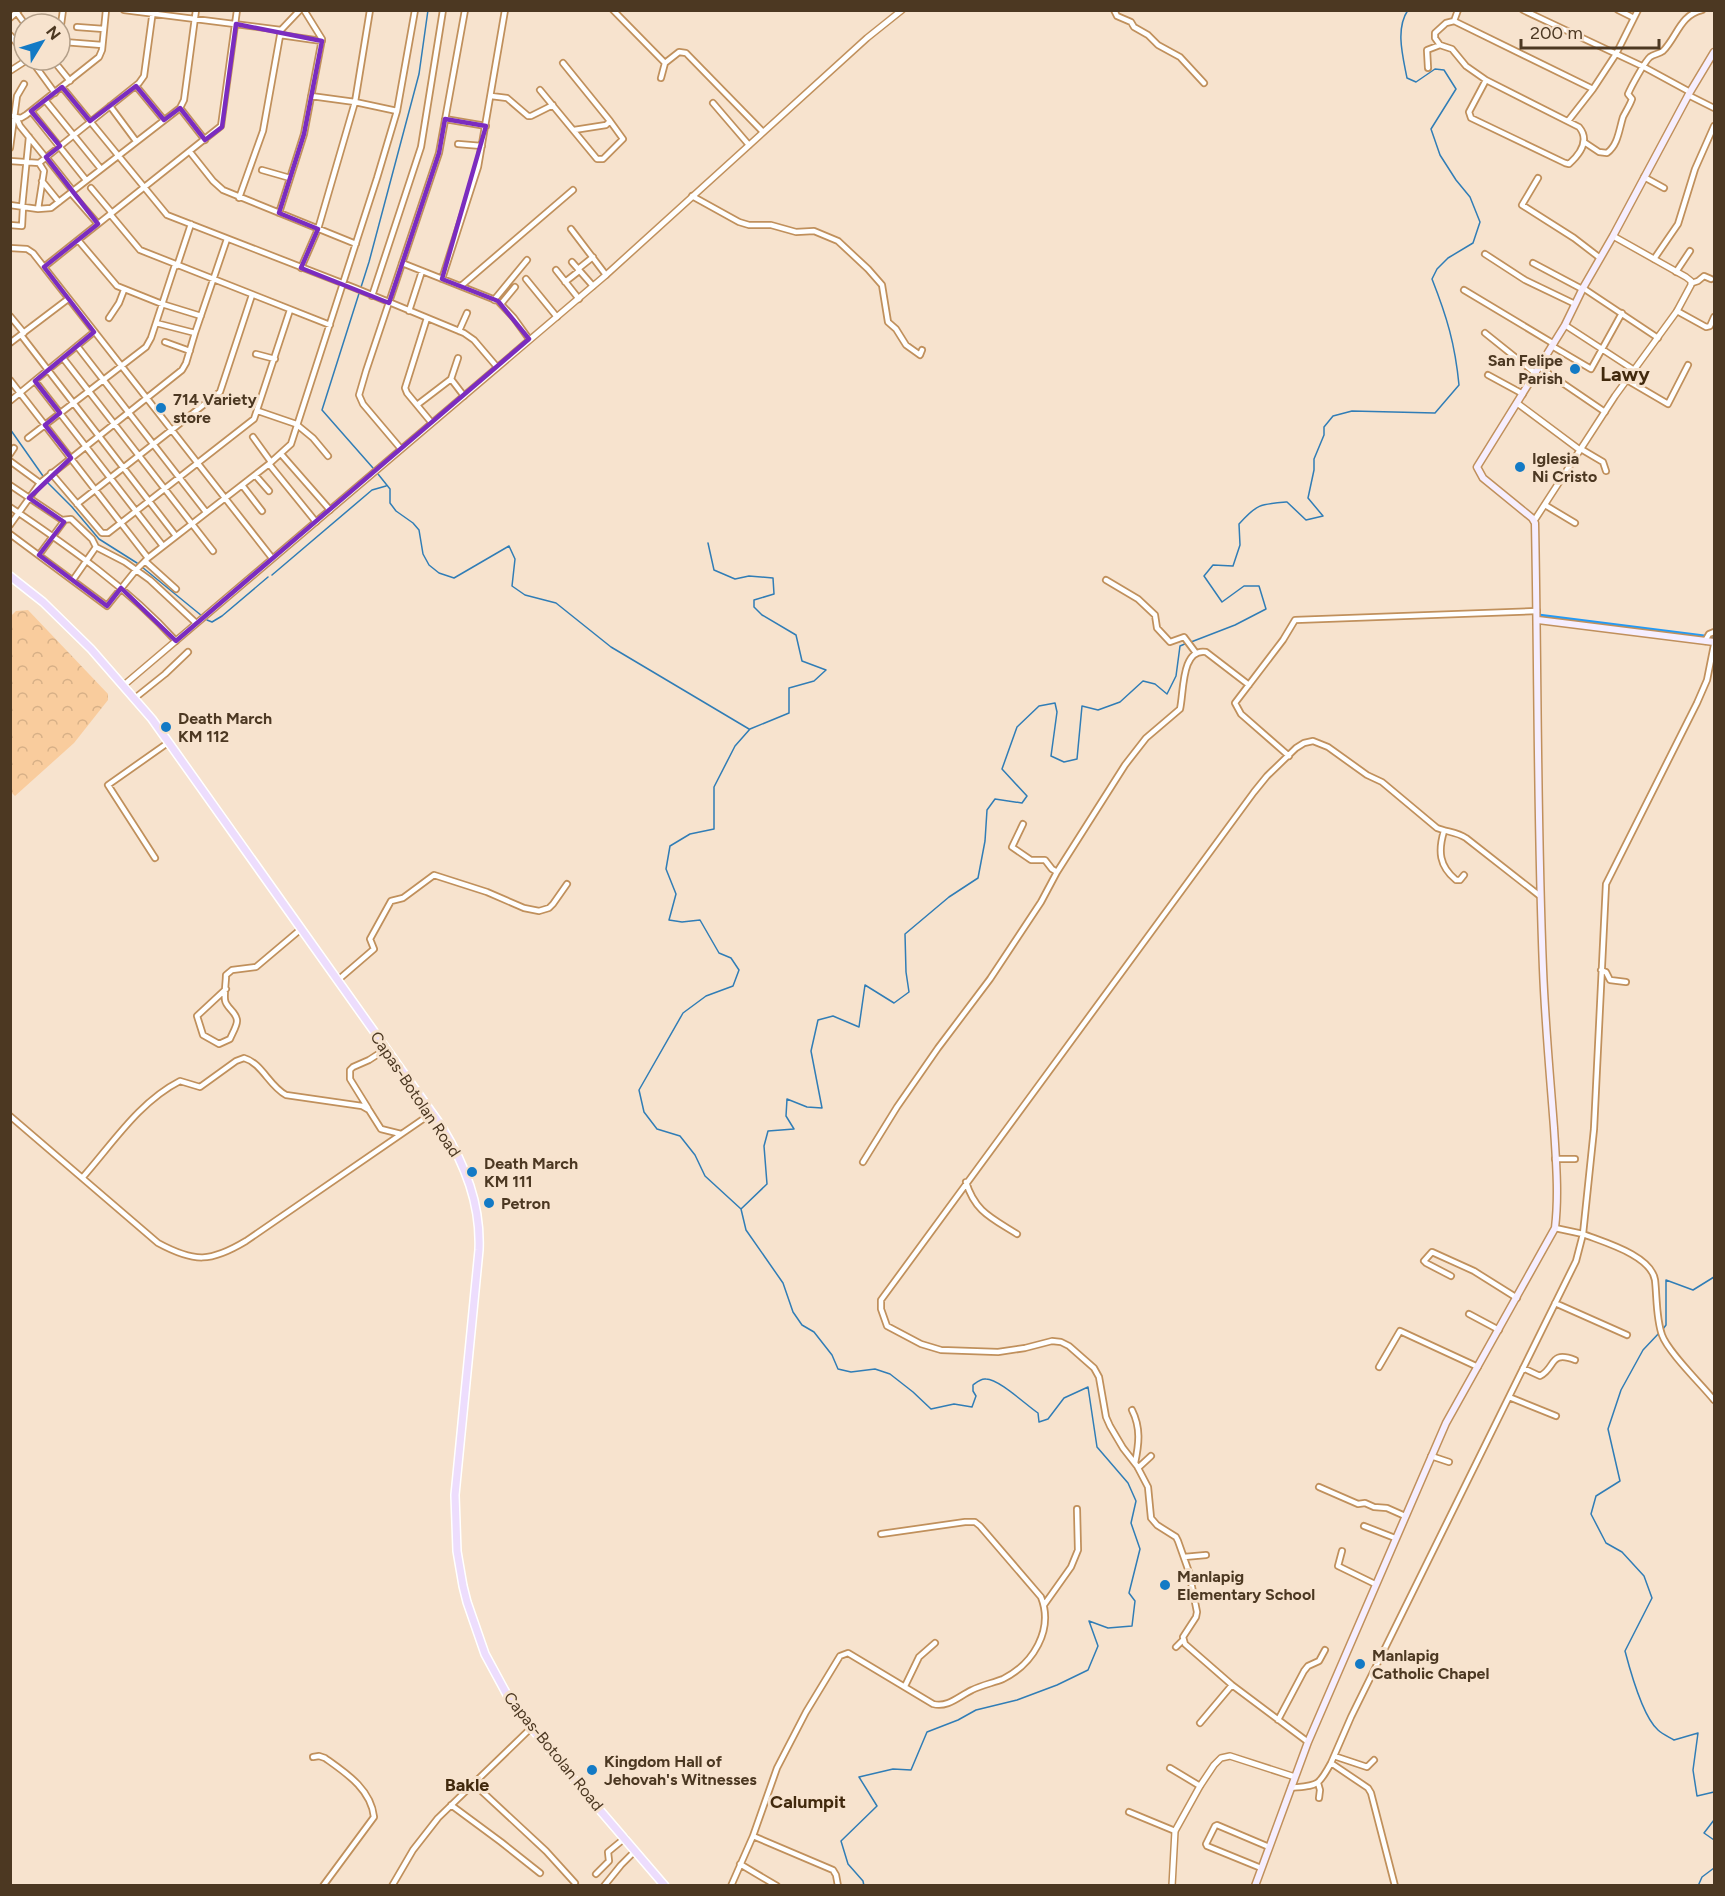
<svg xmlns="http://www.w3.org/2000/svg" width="1725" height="1896" font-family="Figtree,sans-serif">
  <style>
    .forest { fill: url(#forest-crowns) }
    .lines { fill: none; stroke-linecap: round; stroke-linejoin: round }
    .stream { stroke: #307db6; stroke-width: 1.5 }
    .canal { stroke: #249af5; stroke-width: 4.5 }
    .minor-casing { stroke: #c0905c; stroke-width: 8 }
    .tertiary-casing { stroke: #c0905c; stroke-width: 8 }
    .secondary-casing { stroke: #c0905c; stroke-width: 9 }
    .primary-casing { stroke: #fff; stroke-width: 10 }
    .minor { stroke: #fff; stroke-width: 4.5 }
    .tertiary { stroke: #fff; stroke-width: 5 }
    .secondary { stroke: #f6eefe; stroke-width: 6 }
    .primary { stroke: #edddfd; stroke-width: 7 }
    .marked { fill: none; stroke: #7b2cbf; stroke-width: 4.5; stroke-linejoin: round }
    .poi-dot { fill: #137ac5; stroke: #f7e3ce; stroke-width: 2 }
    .labels { text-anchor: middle; stroke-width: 6; stroke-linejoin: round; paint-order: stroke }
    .poi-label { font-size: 16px; font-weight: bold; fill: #4c3822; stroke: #f7e3ce; text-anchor: start }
    .street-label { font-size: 16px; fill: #4c3822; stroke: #f7e3ce }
    .neighbourhood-label { font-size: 18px; font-weight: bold; fill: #41290d; stroke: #f7e3ce }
    .quarter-label { font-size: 20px; font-weight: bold; fill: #41290d; stroke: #f7e3ce }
  </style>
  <defs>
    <pattern id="forest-crowns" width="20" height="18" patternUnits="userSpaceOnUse" patternTransform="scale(1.5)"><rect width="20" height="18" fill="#f9cc9d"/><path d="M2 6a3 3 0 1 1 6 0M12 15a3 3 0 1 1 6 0" fill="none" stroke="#d7b087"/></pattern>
  </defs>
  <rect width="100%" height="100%" fill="#f7e3ce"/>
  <!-- forest -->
  <path class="forest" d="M28,610l80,84v6l-34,43 -59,53 -5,-5 1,-175 5,-5z"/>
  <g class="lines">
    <!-- stream -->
    <path class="stream" d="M10,429l33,47
      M373,468l-51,-58 47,-148 50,-188 9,-64
      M378,474l12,15v14l6,8 17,12 6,7 4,24 6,11 10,8 15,5 55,-32 6,13 -3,27 13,9 31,8 55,44 138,82
      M47,482l25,25 27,32 38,24
      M708,543l6,27 21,9 14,-3 24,2 1,16 -20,6v7l8,8 34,20 6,26 24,9 -12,11 -25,7v25l-39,16 -15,17 -21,41v42l-24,5 -20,12 -4,23 10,25 -7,26 13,2 18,-2 19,33 12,5 8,12 -6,16 -27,10 -23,17 -44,77 5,22 13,17 23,7 15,19 10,21 36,33
      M142,567l60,49
      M272,575l100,-85 14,-4
      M207,620l5,2 10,-6 46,-39
      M1191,642l44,-17 31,-16 -7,-23h-15l-22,16 -18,-26 9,-11 20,1 7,-21 -1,-21c18,-20 21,-20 48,-22l19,18 17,-4 -15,-18 6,-28v-11l10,-24v-8l9,-11 19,-5 83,2 24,-28c-4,-41 -12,-68 -27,-106l5,-10 11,-11 25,-15 7,-21 -10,-25 -14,-17 -16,-25 -9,-26 25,-40 -12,-19 -9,-1 -19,13 -9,-4c-4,-21 -12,-49 1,-68
      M1663,1329l3,-4v-45l27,10 21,-13
      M1660,1332l-17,18 -22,40 -13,39 12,52 -24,15 -5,18 15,29 16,9 22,24 8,22 -27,53c5,19 18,66 33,79 4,4 11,7 16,10l24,-7 -5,37 4,26 17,-4
      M1714,1820l-10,13 10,7
      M864,1886l-1,-5 -15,-17 -7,-23 36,-35 -18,-29 34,-8 18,1 16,-38 31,-12 18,-10 41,-10 40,-15 31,-15 10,-24 -9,-25 19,7 24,-2 3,-25 -6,-8 11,-44 -9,-26 5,-22 -8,-18 -31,-36 -9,-60 -24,11 -16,21 -9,3 -1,-9c-12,-8 -39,-34 -52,-34 -5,-1 -9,3 -13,6v6l3,5 -4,11 -18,-3 -23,5 -18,-17 -23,-18 -15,-5 -24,3 -13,-3 -6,-14 -18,-23 -12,-7 -9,-13 -10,-29 -37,-53 -5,-21 26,-25 -3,-38 4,-15 26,-2 -8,-13 1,-17 20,8 15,1 -11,-57 7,-31 15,-4 26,11 6,-42 29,18 15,-11 -3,-20 -1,-38 44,-37 29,-19 7,-37 2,-31 8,-11 27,4 5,-7 -25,-27 15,-42 22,-21 16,-3 2,9 -6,44 13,6 13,-3 5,-53 16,4 22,-8 23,-21 12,3 12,10 9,-18 4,-30 7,-3
      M1698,1886l4,-9 12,-9"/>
    <!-- canal -->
    <path class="canal" d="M1540,616l174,22"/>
    <!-- minor casing -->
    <g class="minor-casing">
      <path id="minor" d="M124,10l157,20
        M613,10l52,53
        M1114,10l3,6 14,6 3,5 14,8 10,10 22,12 24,26
        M1523,10l121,57 46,25
        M1618,10l16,8
        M17,13l8,11
        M10,18l9,-8
        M1454,21l4,-11
        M77,27l27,2
        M60,32l3,-22
        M10,35l14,17
        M280,35l42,6
        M60,40l4,2 38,3
        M1440,45l-5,-7v-5l11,-10 8,-2 139,68
        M31,60l24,33
        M53,60l17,21
        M1428,68l-1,-18 13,-5 12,4 14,17 20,14 93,47c11,13 1,27 -10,37l-4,-1 -94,-45 -2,-6 17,-32
        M10,71l17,-11
        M661,78l4,-15 14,-11 7,1 77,79
        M136,86l28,34
        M62,87l105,128 188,73 109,45 10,7 23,27
        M540,90l57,69h6l20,-20 -13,-18 -47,-58
        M1688,95l26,13
        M311,96l44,6 42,9
        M491,96l16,2 21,18h3l22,-11
        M45,100l56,69
        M713,103l36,42
        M110,106l26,35
        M180,108l25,32
        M31,111l55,69
        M10,116l11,2 5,-3 73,-58 3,-7 4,-40
        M16,117l4,9 26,32
        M445,119l41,7
        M1568,121l25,-32 23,-35 22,-44
        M574,130l32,-5 4,-4
        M1584,142l15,10 8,1c11,-8 12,-23 16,-36 3,-6 7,-12 9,-18l-4,-5c3,-7 17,-33 22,-37 4,-3 9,-3 13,-6 14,-14 17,-36 39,-41
        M458,144l24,2
        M10,148l7,-52 7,-12
        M190,152l23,29 10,9 133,54
        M46,157l27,34
        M10,161l29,2 100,-80 5,-7 9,-66
        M262,170l28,8
        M1644,177l20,11
        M1538,178l-16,27 52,33 26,20
        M42,181l17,21
        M91,188l21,25
        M71,193l27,31
        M692,196l47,26 10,3h22l25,7 18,-1 24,10 30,28 14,16 6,37 8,7 10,16 14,10 2,-5
        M239,198l24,-67 18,-101 19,-20
        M10,205l28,4 13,-1 129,-100 4,-8 12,-90
        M22,207l7,-70
        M38,209l6,-38 -5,-8
        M279,213l25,-79 18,-95 -18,-29
        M110,214l30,36 190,75
        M10,225l12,1 1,-19
        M571,229l35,46
        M78,240l39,46 45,18 39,12
        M10,248l17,1 6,4 239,305
        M1485,254l40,26 50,24
        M1654,259l24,-35 17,-55 19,-43
        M572,262l21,24
        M402,263l96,38 16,17 15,21
        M1533,263l49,26
        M177,266l14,-42
        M44,267l177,-141 16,-116
        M301,268l17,-39 37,-127 15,-92
        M578,269l15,-12
        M556,270l23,29
        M1676,272l14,-21
        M442,279l36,-112 27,-157
        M526,279l31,38
        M565,282l14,-11
        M1692,283l6,-2 6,-5 7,3
        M461,286l112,-96
        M1583,288l75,50
        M1464,290l90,54
        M372,296l49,-149 22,-137
        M494,300l33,-40
        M501,304l14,-17
        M409,311l13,-40
        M1677,311l29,16 4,-1 4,-9
        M10,316l14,17
        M109,318l10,-15 5,-13
        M427,318l-22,70 2,5 24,29
        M156,323l39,10
        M1565,325l69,45
        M459,331l8,-18
        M1485,333l50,40
        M21,335l155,201
        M165,342l25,9
        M10,343l58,-44
        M77,346l129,166
        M1552,346l39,23 31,-56
        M256,354l19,5
        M63,358l150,193
        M458,358l-7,21 13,17
        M1539,367l66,45
        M1488,375l35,19
        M10,380l138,178
        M1627,380l41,24 20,-39
        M35,381l128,165
        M10,401l84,-69
        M417,405l34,-26
        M258,411l38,13 17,14 15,18
        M253,437l18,25
        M28,438l118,-91 5,-9 24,-73
        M401,449l-38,-45 -4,-9 7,-24 73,-218 26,-143
        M1581,449l22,13 3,9
        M10,454l4,-6
        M281,454l49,56
        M10,461l30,22
        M269,464l47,58
        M51,473l51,60h6l146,-114 36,-109
        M255,475l14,16
        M10,485l52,35 9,-1 21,20 4,8 29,15 25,18 46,43
        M242,485l20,26
        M77,504l143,-112 32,-97
        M1545,505l30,18
        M10,507c59,40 118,81 166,134
        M10,525l30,-42 142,-113 4,-7 9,-30 32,-94
        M10,534l97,72 29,-36 12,-12 121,-94 22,-20 86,-266 20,-67 18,-101
        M39,555l25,-34
        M145,561l31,28
        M73,580l23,-33
        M1106,580l32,19 17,16 2,13 13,14 14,-5 12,16
        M1705,641l4,-7 5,-2
        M1714,645l-7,35 -10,23 -91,181 -12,245 -11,105c20,8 68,21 72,46 2,18 1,38 7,55 6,17 40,50 52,65
        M135,698l30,-24 23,-22
        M1289,756l-48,-42 -6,-11 48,-63 12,-20 242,-9
        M1023,824l-11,23 19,13h14l7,9 5,3
        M1444,831c-6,20 -5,35 12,49h4l4,-5
        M155,858l-47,-73 61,-43
        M1601,970l5,2 4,8 16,2
        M338,980l36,-31 -4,-10 21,-38 12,-3 31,-23 53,17 37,16 15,3 10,-3 4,-4 14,-20
        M226,989l-29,27 6,19 16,9 11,-5c2,-5 7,-13 7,-18 0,-9 -11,-13 -12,-21 -1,-6 1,-18 1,-25l6,-5 24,-3 45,-38
        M368,1108l-18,-29v-9l3,-3 16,-7 17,-11
        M10,1116l148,127c37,20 53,19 88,-2l186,-128
        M1555,1159h20
        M863,1162l34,-55 41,-59 52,-69 51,-77 16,-30 68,-107 21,-27 34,-29c4,-17 1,-61 26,-57l43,33
        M83,1177c30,-34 56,-75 97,-96l20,6 36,-26 8,-3c18,5 25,28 42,37l76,11 7,4 12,19 20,5
        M966,1182c9,30 26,36 51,52
        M1451,1276l-25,-13 -2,-2 8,-9 42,19 43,27
        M1555,1303l72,32
        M1469,1314l30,16
        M1379,1367l21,-36 78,36
        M1523,1368l17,8c16,-8 9,-26 35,-16
        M1509,1397l47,19
        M1132,1410c9,18 7,34 3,53
        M1431,1456l18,6
        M1138,1468l13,-12
        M1319,1487l39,17 7,-1 9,4 13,1 18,8
        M1364,1526l31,12
        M1342,1551l-4,15 37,18
        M1184,1557l22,-2
        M1044,1605l27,-38 7,-17 -1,-41
        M1176,1647l7,-7
        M905,1686l14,-29 16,-14
        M1278,1720l26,-49 4,-5 11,-5 6,-11
        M1200,1723l32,-38
        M1308,1742l-76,-57 -47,-41 -2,-7 13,-20 1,-5 -8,-40 -11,-31 -2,-4 -19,-12 -6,-7 -3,-31 -11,-21 -14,-18 -13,-22 -4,-9 -7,-40 -5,-9 -25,-22 -8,-4 -9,-1 -27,7 -27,4 -57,-2 -20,-6 -34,-18 -6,-17v-9l373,-508 13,-16 29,-28 8,-5 9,-2 15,6 39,28 15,7 55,46c10,4 20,4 29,10l74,58
        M1334,1756l33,11 7,-7
        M313,1757l6,-1 6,2c21,15 46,31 49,59l-51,69
        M1331,1763l20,-46 225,-456 7,-27 -28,-6
        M1170,1768l30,18
        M1318,1783l2,7 -1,8
        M474,1784l72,67 29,32
        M1291,1788c27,-3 27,-1 40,-25l37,25 3,5 24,93
        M451,1805l50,37 39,31
        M1129,1812l46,19
        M753,1836l80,34 3,5 2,11
        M740,1864l37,22
        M1261,1868l-54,-22 -1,-2 9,-18 2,-1 52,22
        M596,1874l13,-13 -1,-9 17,-14
        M392,1886l21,-36 25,-32 93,-90
        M604,1886l17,-21 14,-14
        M731,1886l22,-50 24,-68 29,-56 34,-56 8,-3 85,51c15,4 26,-8 39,-14 10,-5 21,-7 31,-11 30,-15 51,-49 38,-82l-61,-71 -5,-4h-10l-84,12"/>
    </g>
    <!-- tertiary casing -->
    <g class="tertiary-casing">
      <path id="tertiary" d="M1517,403l63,47
        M1534,521l81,-125 62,-85 14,-26v-4l-5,-4 -73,-41
        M124,685l482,-410 261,-237 35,-28
        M1172,1886l3,-55 25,-45 14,-21 7,-7 9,-2 65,21"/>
    </g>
    <!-- secondary casing -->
    <g class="secondary-casing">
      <path id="secondary" d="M1538,620l176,22
        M1255,1886l53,-144 138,-319 109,-195c4,-33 1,-67 -1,-100 -4,-53 -9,-106 -11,-159 -6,-148 -5,-297 -8,-446l-3,-5 -49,-40 -6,-11 88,-142 18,-37 30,-52 77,-144 24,-40"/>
    </g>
    <!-- primary casing -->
    <g class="primary-casing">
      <path id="primary" d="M10,576l33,26 48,47 61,70 290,408c23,38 39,77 37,123l-24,245 2,56 6,35 4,16 18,52 26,48 46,58 108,126"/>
    </g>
    <!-- minor -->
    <use href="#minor" class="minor"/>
    <!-- tertiary -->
    <use href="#tertiary" class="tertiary"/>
    <!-- secondary -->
    <use href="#secondary" class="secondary"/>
    <!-- primary -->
    <use href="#primary" class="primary"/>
  </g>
  <!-- marked area -->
  <path class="marked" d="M236,24l86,17 -18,93 -25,79 39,16 -17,39 88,35 50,-150 6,-34 41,7 -44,153 56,22 31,38 -353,302 -55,-53 -14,18 -68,-51 25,-33 -35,-24 42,-40 -26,-33 15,-12 -25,-32 59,-49 -50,-65 54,-43 -52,-67 14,-11 -29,-35 31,-24 28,34 46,-35 28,34 16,-12 25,32 17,-13z"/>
  <!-- markers -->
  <g class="poi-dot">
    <circle cx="1575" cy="369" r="6"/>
    <circle cx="161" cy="408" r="6"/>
    <circle cx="1520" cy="467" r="6"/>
    <circle cx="166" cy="727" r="6"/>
    <circle cx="472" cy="1172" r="6"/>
    <circle cx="489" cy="1203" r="6"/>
    <circle cx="1165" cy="1585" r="6"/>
    <circle cx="1360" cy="1664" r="6"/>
    <circle cx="592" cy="1770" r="6"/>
  </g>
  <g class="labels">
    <!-- poi labels -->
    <g class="poi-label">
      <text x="1563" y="366" text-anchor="end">San Felipe<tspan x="1563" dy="18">Parish</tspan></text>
      <text x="173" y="405">714 Variety<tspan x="173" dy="18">store</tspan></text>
      <text x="1532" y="464">Iglesia<tspan x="1532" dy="18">Ni Cristo</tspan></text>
      <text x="178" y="724">Death March<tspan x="178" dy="18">KM 112</tspan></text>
      <text x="484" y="1169">Death March<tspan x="484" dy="18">KM 111</tspan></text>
      <text x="501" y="1209">Petron</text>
      <text x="1177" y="1582">Manlapig<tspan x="1177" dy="18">Elementary School</tspan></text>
      <text x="1372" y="1661">Manlapig<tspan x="1372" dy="18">Catholic Chapel</tspan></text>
      <text x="604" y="1767">Kingdom Hall of<tspan x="604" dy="18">Jehovah's Witnesses</tspan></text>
    </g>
    <!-- street labels -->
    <g class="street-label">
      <text transform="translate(416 1094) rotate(56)" y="6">Capas-Botolan Road</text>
      <text transform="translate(554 1751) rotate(51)" y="6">Capas-Botolan Road</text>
    </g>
    <!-- neighbourhood labels -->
    <g class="neighbourhood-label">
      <text x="467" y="1791">Bakle</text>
      <text x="808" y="1808">Calumpit</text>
    </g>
    <!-- quarter labels -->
    <g class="quarter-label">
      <text x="1625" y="381">Lawy</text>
    </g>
  </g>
  <!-- border -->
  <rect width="1725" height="1896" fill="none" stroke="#4c3822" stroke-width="24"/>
  <!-- north arrow -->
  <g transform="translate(42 42) rotate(52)"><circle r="28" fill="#f7e3ce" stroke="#b39f89" stroke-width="1.5"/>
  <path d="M0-4.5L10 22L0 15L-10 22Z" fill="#137ac5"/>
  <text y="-9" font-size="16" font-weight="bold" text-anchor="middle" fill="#4c3822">N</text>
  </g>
  <!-- scale -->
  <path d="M1521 39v9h138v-9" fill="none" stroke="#4c3822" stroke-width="3"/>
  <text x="1530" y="39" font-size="18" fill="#4c3822" stroke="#f7e3ce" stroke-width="4.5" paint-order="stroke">200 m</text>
</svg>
